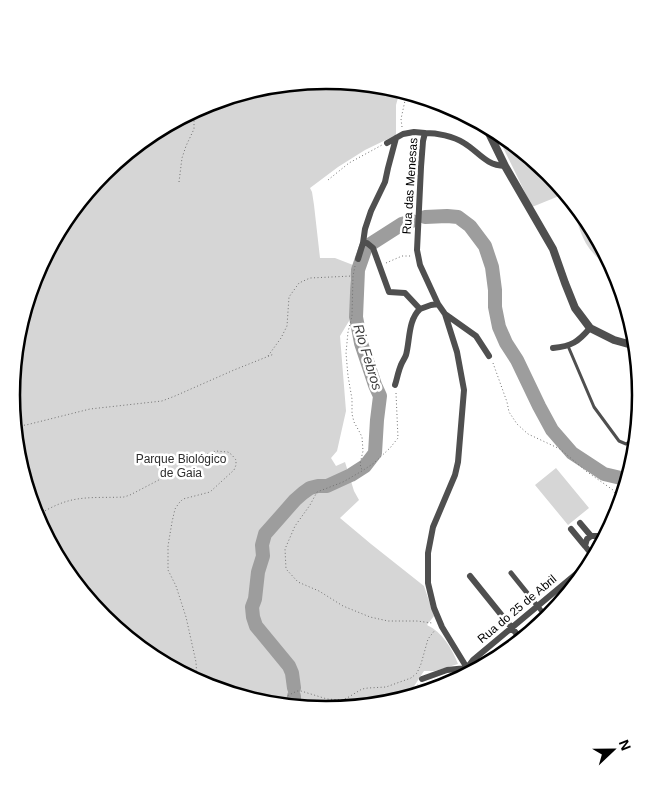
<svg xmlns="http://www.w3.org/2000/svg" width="653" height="790" font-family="Helvetica,sans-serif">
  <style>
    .green { fill: #d6d6d6 }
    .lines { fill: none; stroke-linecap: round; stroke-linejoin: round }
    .river { stroke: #9d9d9d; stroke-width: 14 }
    .path { stroke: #717171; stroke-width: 1; stroke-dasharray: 1 2.5; stroke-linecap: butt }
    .service { stroke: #4f4f4f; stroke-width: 3 }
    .pedestrian { stroke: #4f4f4f; stroke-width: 5 }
    .minor { stroke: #4f4f4f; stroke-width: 6 }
    .tertiary { stroke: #4f4f4f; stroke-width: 8 }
    .labels { text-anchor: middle; stroke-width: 5; stroke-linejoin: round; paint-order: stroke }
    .street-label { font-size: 12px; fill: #000; stroke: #fff }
    .park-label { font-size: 12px; fill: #2d2d2d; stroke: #fff }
    .water-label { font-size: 14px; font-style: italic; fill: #3e3e3e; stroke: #fff }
    .rim { fill: none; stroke: #000; stroke-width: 2.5 }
  </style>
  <rect width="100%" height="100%" fill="#fff"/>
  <!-- green -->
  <path class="green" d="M327,80l72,14 -3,11v30l-31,15 -27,17 -28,21 2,4 2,13 6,53h15l18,7 -3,15 2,21 -1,11 -2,9 -9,15 6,75 -9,40 -6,7 5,8 9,-4 9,29 5,9 -19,18 31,26 53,42 10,30 -7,9c15,7 25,23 31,39l-23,7h-11l-15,23 -83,16 -120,-24 -103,-68 -68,-103 -24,-120 24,-121 69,-102 102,-68z
    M499,139l51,33 14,22 -32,13z
    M572,206l42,62c-7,-4 -15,-8 -20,-14 -13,-13 -16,-32 -22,-48z
    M556,468l33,40 -21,17 -33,-40z"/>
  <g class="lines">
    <!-- river -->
    <path class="river" d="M425,217l22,-1 11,1 12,9 15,20 7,21 3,23v17l4,20 7,16 11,17 22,46 13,24 20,23 32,21 21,5
      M294,688l-2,-15 -3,-7 -33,-40 -3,-9 -1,-10 3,-8 3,-27 5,-16 -1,-11 3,-11 30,-34 8,-7 7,-5 8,-2h9l24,-11 14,-9 10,-13 2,-33 3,-24 -5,-11 -14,-42 -5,-26 2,-47 8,-23 36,-23 10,-3
      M294,704v-8"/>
    <!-- path -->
    <path class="path" d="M402,127l-1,-8 5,-23
      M328,180l21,-17 33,-18
      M179,182l3,-24 4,-12 8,-17v-17
      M386,263l16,-7h9
      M355,266l-2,10 -1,40 -4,16 -2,21 2,23 4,23v15l2,8 5,9 3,6 1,14 -3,13 2,6
      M268,356l13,-18 6,-12 2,-29 10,-14 11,-5 42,-2
      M493,363l14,39 2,10 8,12 11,10 32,15 26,22 27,19 7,12
      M396,393l2,45 -8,10 -16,15 -12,8 -19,11 -26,10 -7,13 -15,21 -10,23 1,20 12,13 21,9 24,15 27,11 18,4h29l15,2
      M17,426l9,-1 64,-16 72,-8 13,-5 59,-26 40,-16
      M36,516c10,-6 21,-12 32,-15 18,-5 38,-3 56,-4l6,-2 46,-24 27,-16 13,-4 12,1 4,3 4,5v5l-2,5 -24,22 -27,7 -4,4 -4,6 -3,13 -4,24v24l8,16 10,31 10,45 1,18
      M412,693l6,-9
      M286,702l1,-6 10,-5h4l26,8 14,1 6,-2 15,-9 6,-1 18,-1 25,-9 6,-5 4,-9 7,-25 7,-9"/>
    <!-- service -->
    <path class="service" d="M568,346l26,61 25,34 7,3 3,-2 5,-6"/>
    <!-- pedestrian -->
    <path class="pedestrian" d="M511,573l37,46"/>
    <!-- minor -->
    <path class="minor" d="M387,143l16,-9 11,-2 11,1
      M363,243h4l6,5 16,44 16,1 15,16
      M358,259l5,-16 2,-14 6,-18 14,-29 3,-14 8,-30
      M420,309l11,-4 7,-1
      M445,314l12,38 7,38 -6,72 -3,13 -22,52 -5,26v30l6,25 8,19 25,41 3,3
      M553,348c19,-2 25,-6 37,-20
      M489,356l-13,-20 -31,-22 -7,-10 -18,-39 -3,-15 4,-83 2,-26 2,-8c12,0 28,3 39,10 15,9 21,22 41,23
      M395,385c2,-6 3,-13 6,-20 1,-3 4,-7 5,-10 4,-15 2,-35 14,-46
      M580,523l11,13
      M571,529l14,17
      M593,552l-4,-1 -4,-5 2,-7 4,-3h7l3,5
      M470,576l50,62
      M464,675l3,-7 6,-8 109,-91
      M422,679l25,-9 20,-2"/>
    <!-- tertiary -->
    <path class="tertiary" d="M488,131l17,35 48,83 12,34 10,25 15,20 24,12 18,5"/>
  </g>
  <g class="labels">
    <!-- street labels -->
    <g class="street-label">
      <text transform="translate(410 186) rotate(-86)" y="4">Rua das Menesas</text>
      <text transform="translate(517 609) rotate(-40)" y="4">Rua do 25 de Abril</text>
    </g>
    <!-- park labels -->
    <g class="park-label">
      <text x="181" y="463">Parque Biológico<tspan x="181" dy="14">de Gaia</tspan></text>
    </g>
    <!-- water labels -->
    <g class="water-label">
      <text transform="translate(368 357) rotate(73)" y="5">Rio Febros</text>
    </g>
  </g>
  <!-- crop -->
  <path d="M0 0H653V790H0ZM20 395a306 306 0 1 1 612 0a306 306 0 1 1-612 0Z" fill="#fff" fill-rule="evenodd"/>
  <path class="rim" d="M20 395a306 306 0 1 1 612 0a306 306 0 1 1-612 0Z"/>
  <!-- north arrow -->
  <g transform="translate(613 750) rotate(68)" stroke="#ffffff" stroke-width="4" paint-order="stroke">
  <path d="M0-4L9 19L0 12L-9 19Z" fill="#000000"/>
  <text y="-8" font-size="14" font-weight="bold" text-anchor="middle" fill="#000000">N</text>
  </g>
</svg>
